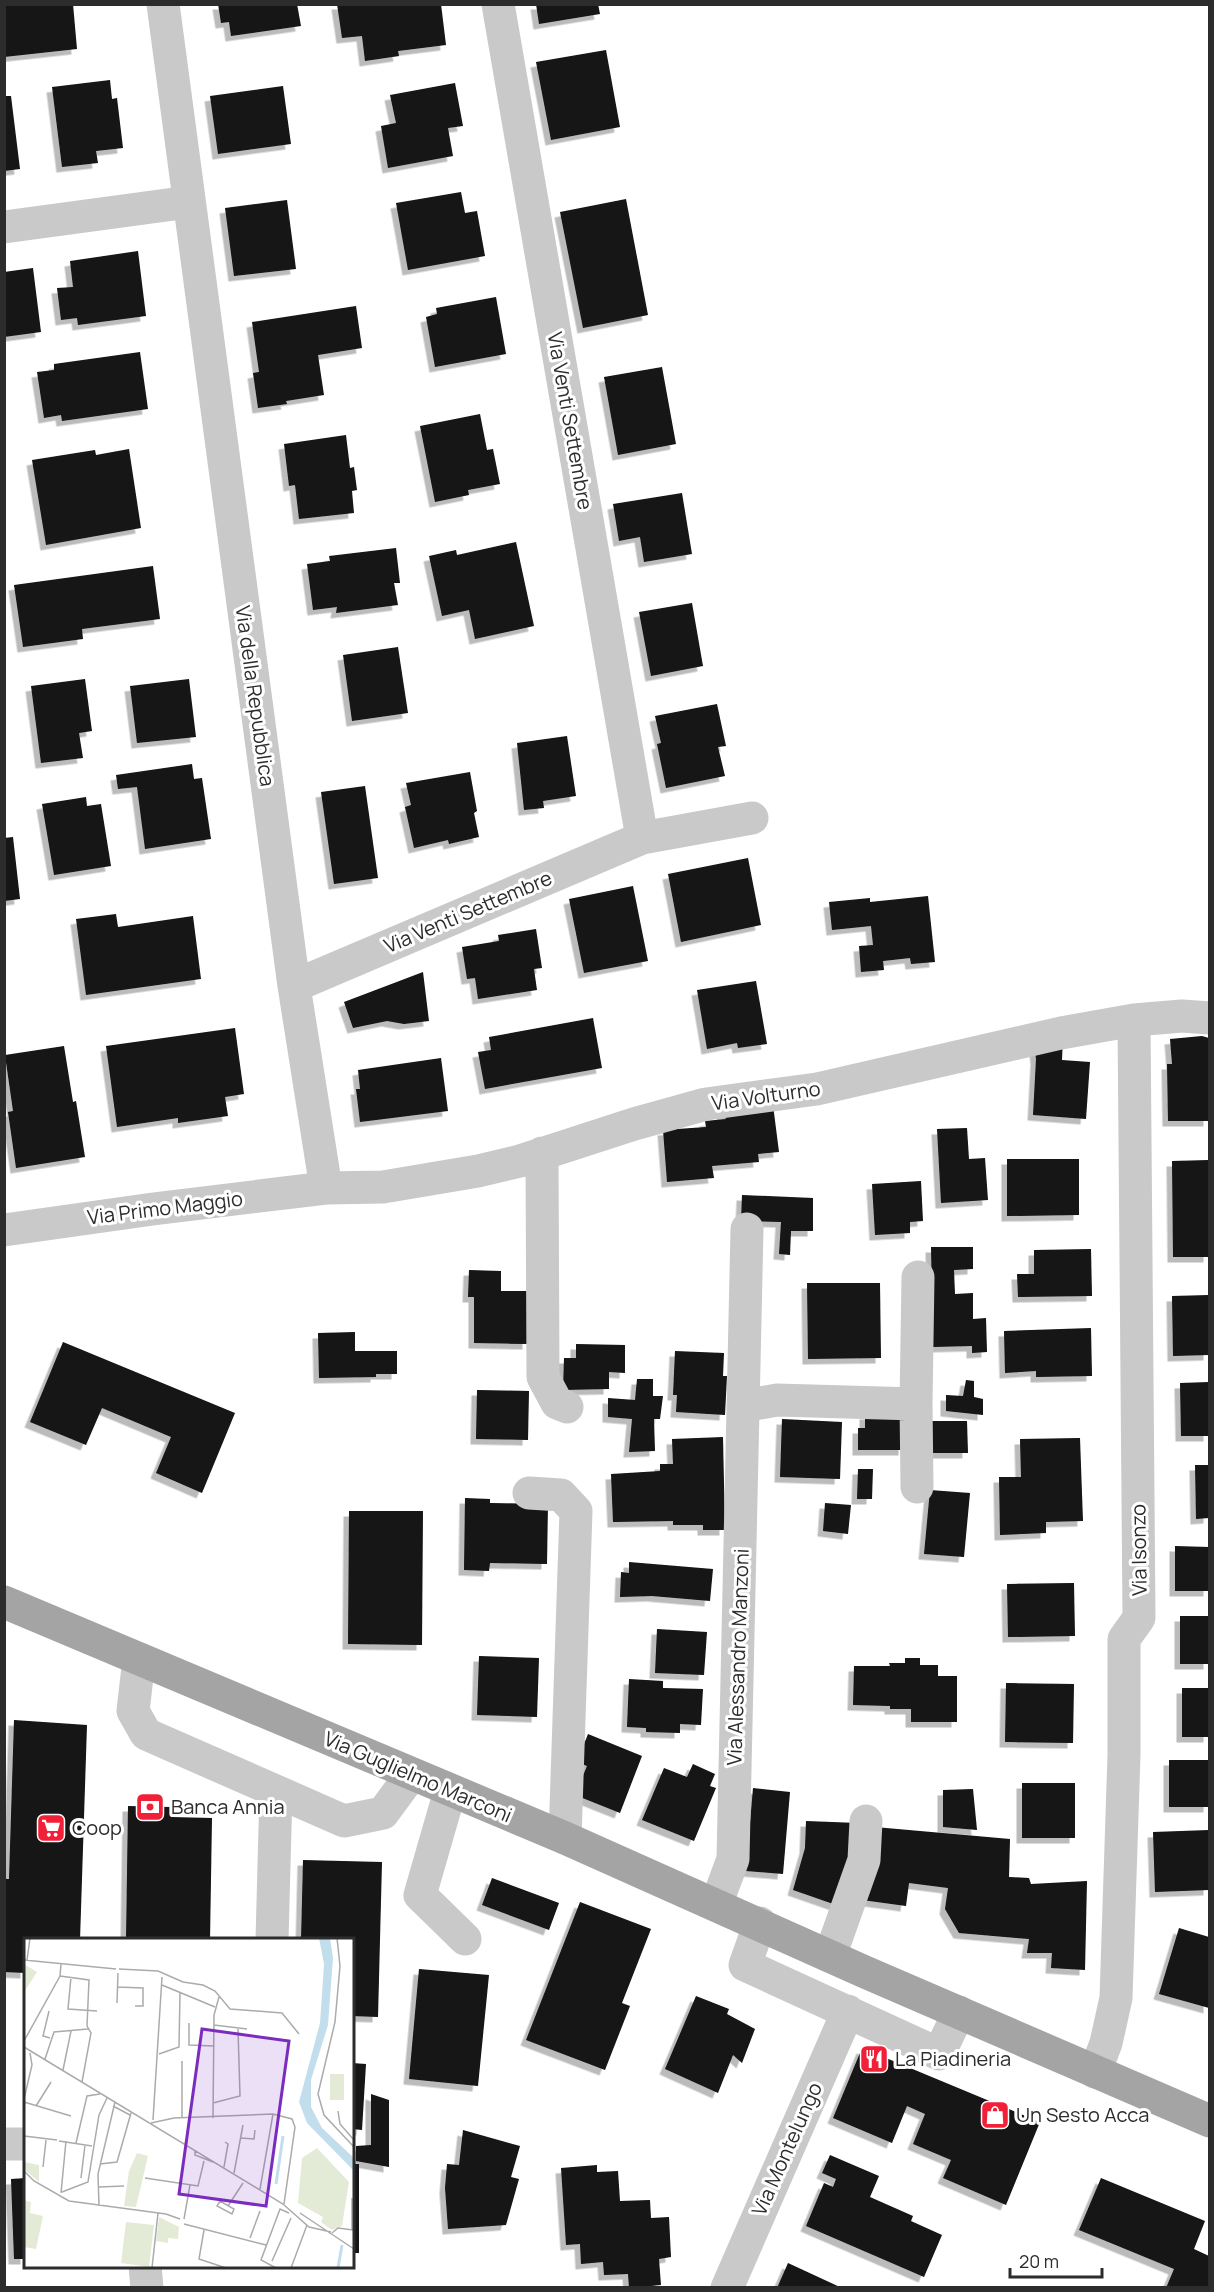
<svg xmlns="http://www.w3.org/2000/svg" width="1214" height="2292" font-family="Manrope,sans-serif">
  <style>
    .building { fill: #131313; filter: url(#shadow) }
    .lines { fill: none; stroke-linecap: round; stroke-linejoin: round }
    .minor { stroke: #c9c9c9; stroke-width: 33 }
    .major { stroke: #a4a4a4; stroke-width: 33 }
    .labels { text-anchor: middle; stroke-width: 6; stroke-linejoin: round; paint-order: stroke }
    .street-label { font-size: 20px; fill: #2c2c2c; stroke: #fff }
    .poi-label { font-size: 20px; fill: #2c2c2c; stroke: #fff; text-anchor: start }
    .inset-river { fill: none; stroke: #c2deed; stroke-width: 3 }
    .inset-road { fill: none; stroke: #ababab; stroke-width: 1.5 }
    .view { fill: #7b2cbf; fill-opacity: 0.15; stroke: #7b2cbf; stroke-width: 3 }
    .inset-edge { fill: none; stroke: #2c2c2c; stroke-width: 3 }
  </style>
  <defs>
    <filter id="shadow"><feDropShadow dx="-5.5" dy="5.5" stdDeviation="0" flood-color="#0004"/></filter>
  </defs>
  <rect width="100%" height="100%" fill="#fff"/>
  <!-- building -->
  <path class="building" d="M4,4h69l4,45 -73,8z
    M218,4h79l4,22 -70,10 -2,-14 -8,1z
    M337,4h104l5,41 -48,6 1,5 -34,5 -3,-25 -20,2z
    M536,4h62l2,10 -61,10z
    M606,50l14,77 -69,13 -15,-78z
    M110,80l2,19 5,-1 6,50 -27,3 2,12 -36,4 -10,-80z
    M455,83l8,43 -15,2 5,28 -65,12 -7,-42 15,-3 -6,-28z
    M283,86l8,58 -73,10 -8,-58z
    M4,96h7l9,73 -16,2z
    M461,192l4,21 12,-2 8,45 -77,14 -12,-67z
    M626,199l22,116 -65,13 -23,-116z
    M287,200l9,69 -62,7 -9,-68z
    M138,251l8,65 -68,9 -1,-7 -16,2 -4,-32 16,-1 -3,-26z
    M33,268l8,64 -37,5v-65z
    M496,297l10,57 -71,13 -9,-50 11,-3 -1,-6z
    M356,306l6,42 -44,7 6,40 -38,6 1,3 -29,4 -5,-35 6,-1 -7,-50z
    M140,352l8,57 -86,12 -1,-6 -17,3 -7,-46 17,-2v-6z
    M662,367l14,77 -58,11 -14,-78z
    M480,414l7,36 6,-1 7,35 -32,6 1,5 -34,7 -15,-76z
    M346,435l4,33 4,-1 3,23 -5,1 2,22 -55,6 -4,-34 -6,1 -5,-42z
    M129,449l12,79 -95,17 -14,-85 63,-10 1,5z
    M682,493l10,61 -48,8 -4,-25 -21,4 -6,-37z
    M516,542l18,84 -59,13 -6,-29 -27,6 -13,-60 27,-6 1,5z
    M396,548l4,35h-6l4,22 -62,8 1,-6 -24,3 -6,-46 23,-3 -1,-5z
    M153,566l7,53 -78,10 1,10 -60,8 -9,-62z
    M692,603l11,63 -52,10 -12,-64z
    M398,647l10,66 -56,8 -9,-66z
    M85,679l7,52 -13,2 4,25 -42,5 -10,-77z
    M189,679l7,58 -59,6 -7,-57z
    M717,704l9,42 -8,1 7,29 -59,12 -9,-44 4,-1 -6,-27z
    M567,736l9,60 -33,5 1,7 -20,2 -7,-67z
    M192,764l2,15 8,-1 9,61 -66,10 -8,-62 -19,2 -2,-14z
    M470,772l7,39 -3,2 5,24 -30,7 -1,-4 -34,8 -9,-41 6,-2 -5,-22z
    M365,786l13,92 -44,6 -13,-92z
    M86,797l1,9 14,-2 10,62 -57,9 -12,-71z
    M13,837l7,62 -16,2v-63z
    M748,858l13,67 -80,17 -13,-68z
    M633,886l15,75 -64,12 -15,-74z
    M928,896l7,66 -24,2 -1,-6 -27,3 1,9 -23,2 -2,-26 14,-1 -2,-19 -39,4 -3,-28 41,-4v4z
    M116,914l2,13 75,-11 8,63 -115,16 -10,-76z
    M536,929l6,39 -8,1 3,21 -59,9 -3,-21 -8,1 -5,-32 37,-6 -1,-6z
    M423,972l6,49 -25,3 -17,-3 -34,7 -9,-26z
    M756,981l11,63 -29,4 -1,-5 -30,6 -10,-59z
    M593,1018l9,50 -117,21 -7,-37 13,-2 -2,-13z
    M235,1028l9,66 -19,3 3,19 -50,7v-5l-61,9 -11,-81z
    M1063,1036l-1,24 28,2 -4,57 -53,-4 3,-56 -2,-17z
    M1202,1036l7,2v83h-41l-1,-57h5l-2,-25z
    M64,1046l9,56 3,-1 9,56 -69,11 -8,-56 5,-1 -8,-56z
    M441,1058l7,53 -88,11 -4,-33h4l-2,-19z
    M773,1105l6,47 -21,2 1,8 -47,4 2,12 -47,4 -4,-52 43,-3 -1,-6 21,-2 -5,-7z
    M967,1128l2,31 16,-1 3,42 -47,3 -4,-74z
    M1007,1159h72v56l-72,1z
    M1209,1160v97h-36l-1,-96z
    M921,1181l2,40 -13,1v11l-35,2 -3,-51z
    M742,1195l71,3v33h-22l-1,24 -11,-1 2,-32 -40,-1z
    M931,1247h42v22l-19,1 1,24 18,-1v26l13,-1 1,34 -15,1v-7l-39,1z
    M1091,1249l1,47 -74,1 -1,-23h17v-24z
    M469,1270l32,1v20h27v53l-54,-1v-46h-6z
    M807,1283h73l1,75 -73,1z
    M1209,1295v60l-36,1 -1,-60z
    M1091,1328l1,48 -56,1v-6l-31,2 -1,-42z
    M355,1332v19h42v23h-21v3l-57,1 -1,-45z
    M63,1342l172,71 -33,80 -46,-20 15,-36 -69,-29 -16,37 -56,-23z
    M576,1344l49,1v28l-16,-1v17l-46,1 1,-32h12z
    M675,1351l49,2 -1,23h4l-2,39 -49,-3 1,-17h-4z
    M637,1379h16v17h10l-3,23h-6l1,32 -26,1 3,-33 -24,-2v-19l27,2z
    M966,1380l8,1v16l9,2v16l-37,-4v-16l17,1z
    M1209,1382v54h-28l-1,-53z
    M477,1390l52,1 -1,49 -52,-1z
    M865,1414h39v36h-46v-22h7z
    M782,1419l60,3 -2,57 -60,-2z
    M917,1421h50l1,32h-51z
    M723,1437l2,93h-22v-5h-30v-4l-60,1 -2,-48 49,-3v-7h13l-1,-25z
    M1080,1438l3,83 -37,1v11l-46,2 -1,-58h22l-1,-38z
    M1195,1465h14v53l-13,1z
    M858,1469h15l-1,30h-15z
    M930,1490l40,3 -6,64 -40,-3z
    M465,1498l25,1v4l58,1 -1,60 -57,-1 -1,8 -25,-1z
    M825,1503l26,2 -3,29 -25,-3z
    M349,1511h74l-1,134 -74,-1z
    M1175,1546l34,1v44h-34z
    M629,1562l84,7 -3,32 -58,-5 -32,1 1,-25 8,1z
    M1074,1583l1,53 -67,1 -1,-53z
    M1180,1616h29v48h-29z
    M657,1629l50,3 -3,43 -49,-2z
    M479,1656l60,2 -2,59 -60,-2z
    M905,1658h15v7h18v11h19v46h-46v-13h-21v-3l-37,-1 1,-39h36l-1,-3h16z
    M629,1679l34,2v7l40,1 -2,36 -21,-1v9l-34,-1v-4l-19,-1z
    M1006,1683l68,1 -1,59 -68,-1z
    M1182,1688h27v49h-27z
    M14,1720l73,5 -7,215h-54v33l-22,-1v-93h5z
    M588,1734l54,22 -22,57 -45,-18 12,-29 -10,-4z
    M1169,1760h40v47h-40z
    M693,1764l22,10 -5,12 6,2 -22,53 -52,-21 22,-52 23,9z
    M1022,1783h53v55h-53z
    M753,1788l37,4 -7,82 -37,-3z
    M973,1789l4,41 -34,-3v-37z
    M128,1806l43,1v10l41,1 -2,122h-84z
    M806,1821l52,2 -19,83 -46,-16 12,-42z
    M875,1827l135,12 -1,38 20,1 2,6 56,-3 -2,89 -34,-2 1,-15h-25l2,-14 -70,-6 -14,-24 3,-21 -39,-5 -3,23 -44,-6z
    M1209,1830v60l-54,2 -2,-60z
    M303,1860l79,2 -4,155 -26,-1v-76h-51z
    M492,1878l67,25 -10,27 -67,-25z
    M580,1902l71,27 -29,74 8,3 -25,64 -79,-30z
    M1179,1928l30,9v71l-50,-14z
    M419,1969l70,6 -11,111 -69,-7z
    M696,1996l33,13 -2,5 28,15 -13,34 -9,-8 -15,38 -53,-24z
    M862,2048l178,74 -34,83 -63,-27 8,-18 -38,-16 12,-30 -18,-8 -15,37 -59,-25z
    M352,2063l14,1 -4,66 -10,-1z
    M371,2094l18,6v67l-33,-6v-15l15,-1z
    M463,2130l57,16 -9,31 8,2 -13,46 -58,4 -3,-41 2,-24 12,1z
    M830,2155l49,21 -9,21 43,19 -2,5 31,14 -18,42 -118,-51 18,-43 9,4 3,-8 -14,-6z
    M352,2164h7v89h-7z
    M597,2165v7l21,-1 2,30 30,-1 1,18 18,-1 2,40 -12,2 2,26 -32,3 -1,-14 -24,1 -1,-13 -22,2 -1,-20 -14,1 -5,-77z
    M26,2178v81h-12l-3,-80z
    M1101,2178l104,43 -11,28 15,7v32h-43l8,-19 -95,-39z
    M788,2263l54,25h-65z"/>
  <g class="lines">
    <!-- minor -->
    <path class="minor" d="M163,4l131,982 32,202
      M4,227l185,-25
      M642,838l110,-20
      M294,986l348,-148 -144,-834
      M542,1153l1,224 14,26 10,4
      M4,1230l149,-21 173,-21 57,-1 95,-16 42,-10 114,-37 72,-20 111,-15 244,-56 73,-13 48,-4 28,2
      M916,1404l1,83
      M743,1406l34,-6 139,4 2,-127
      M529,1493l32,2 15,16 -11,327
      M139,1659l-6,52 13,23 198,87 39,-8 28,-38
      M450,1791l-30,104 45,44
      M716,1905l17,-46 14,-630
      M760,1923l-15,42 194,89 20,-42
      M272,1940l4,-149
      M830,1956l34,-96 2,-39
      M1095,2072l11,-29 10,-45 8,-243v-116l15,-21 -5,-598
      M4,2144h22
      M145,2266l2,22
      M727,2288l121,-277"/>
    <!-- major -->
    <path class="major" d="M4,1602l561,236 300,134 345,149"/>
  </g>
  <!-- icons -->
  <defs>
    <g id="bank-square" transform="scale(1.5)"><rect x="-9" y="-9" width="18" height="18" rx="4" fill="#f12039" stroke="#fff"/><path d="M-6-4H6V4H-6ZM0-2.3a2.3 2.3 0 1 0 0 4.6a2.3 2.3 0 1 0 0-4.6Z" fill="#fff"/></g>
    <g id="supermarket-square" transform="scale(1.5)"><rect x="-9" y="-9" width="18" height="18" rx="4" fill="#f12039" stroke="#fff"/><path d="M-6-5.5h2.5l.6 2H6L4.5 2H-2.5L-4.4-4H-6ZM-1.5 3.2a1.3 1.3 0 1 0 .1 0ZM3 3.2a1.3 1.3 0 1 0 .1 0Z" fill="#fff"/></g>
    <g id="restaurant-square" transform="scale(1.5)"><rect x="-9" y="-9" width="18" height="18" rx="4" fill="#f12039" stroke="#fff"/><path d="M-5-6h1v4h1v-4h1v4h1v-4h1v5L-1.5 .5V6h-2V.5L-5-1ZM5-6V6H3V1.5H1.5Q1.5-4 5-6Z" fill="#fff"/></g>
    <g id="shop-square" transform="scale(1.5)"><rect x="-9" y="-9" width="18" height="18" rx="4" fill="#f12039" stroke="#fff"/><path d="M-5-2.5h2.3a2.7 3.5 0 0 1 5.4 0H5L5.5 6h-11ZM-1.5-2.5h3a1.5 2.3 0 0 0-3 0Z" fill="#fff"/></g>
  </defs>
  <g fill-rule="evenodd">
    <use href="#bank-square" x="150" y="1807"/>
    <use href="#supermarket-square" x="51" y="1828"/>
    <use href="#restaurant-square" x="874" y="2059"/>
    <use href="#shop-square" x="995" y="2115"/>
  </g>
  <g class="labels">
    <!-- street labels -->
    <g class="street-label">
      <text transform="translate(570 421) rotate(80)" y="7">Via Venti Settembre</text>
      <text transform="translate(255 696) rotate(82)" y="7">Via della Repubblica</text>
      <text transform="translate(468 912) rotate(-23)" y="7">Via Venti Settembre</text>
      <text transform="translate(766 1096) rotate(-8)" y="7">Via Volturno</text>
      <text transform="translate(165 1208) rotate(-7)" y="7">Via Primo Maggio</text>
      <text transform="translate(1139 1550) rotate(-91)" y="7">Via Isonzo</text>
      <text transform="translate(738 1657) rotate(-88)" y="7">Via Alessandro Manzoni</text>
      <text transform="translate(418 1777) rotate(23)" y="7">Via Guglielmo Marconi</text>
      <text transform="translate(787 2149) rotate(-66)" y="7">Via Montelungo</text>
    </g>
    <!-- poi labels -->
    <g class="poi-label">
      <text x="171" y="1814">Banca Annia</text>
      <text x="72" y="1835">Coop</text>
      <text x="895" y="2066">La Piadineria</text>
      <text x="1016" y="2122">Un Sesto Acca</text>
    </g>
  </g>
  <!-- overview -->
  <g transform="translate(24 1938)">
    <rect width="330" height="330" fill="#fff"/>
    <path d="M0,26l13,8 -13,20zM306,136h14v26h-14zM293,210l32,34 -7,44 -10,4 -11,-8 2,-5 -25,-14 4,-45zM113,215l11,3 -12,51 -12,-1 5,-35zM0,224l15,3v17l-13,-11zM0,262l7,2 -1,11 13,3 -7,33 -12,-2zM135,279l20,10 -1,12 -10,-1v5l-12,-2zM102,284l28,3 -5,42 -28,-4z" fill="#e3ebd7"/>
    <path d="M295,0h11l3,20 -5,67 -17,55v27l11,21 32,30v13l-47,-48 -8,-21 21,-79 4,-59z" fill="#c2deed"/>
    <path class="inset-river" d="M252,246l7,-48M314,330l4,-23"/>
    <path class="inset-road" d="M313,0l3,28 -5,56 -17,72 6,21 30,32M0,22l92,9M3,22l3,-22M95,31l39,2 25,11 20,3 12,6 15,18 52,4 17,21M36,38l29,4 -2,46 4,7 -9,49M47,39l-3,32 29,2M138,47l53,22M93,49l26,1v18h-8M93,65l1,-30M25,73l-6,25 7,2M165,85v22l25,1M190,87l33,4M0,103l36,-65 1,-12M0,109l259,157 26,23 22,5M135,116l20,-7 1,-54M21,121l9,-27 34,-3M39,132l8,-39M0,161l8,-34 -2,-12M0,164l47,14M189,165l27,-7 -2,-67M12,168l15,-24M89,168l17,9M314,173l2,13 14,16M158,180v-57M189,180l1,-103 5,-18M129,182l9,-143M127,185l23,-5 99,-4 19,5 3,8 -11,77M0,198l33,4M217,200l13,1 1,-9M35,203l33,5M52,205l11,-47 13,-2M171,213v4l18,7M76,226l17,-2 14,-49M19,229l3,-27M200,229l4,-23 -3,-2M0,233l10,10 35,20 97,13 14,5M210,235l9,-48M57,240l4,-33M121,240l53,8 6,-25M75,249l25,-1M236,251l13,-75M38,254l26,-10 11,-67 8,-17M37,255l5,-52M196,263l14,8 -2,5 -15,-8zM75,268l-1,-32 17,-72M204,268l15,-23M276,275l54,36M160,281l6,-34M160,286l82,21M180,292l-5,29 27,9M328,292v-32M308,295l6,-5 15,2M226,300l10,-27M248,323l19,-43M128,330l6,-55M252,330l-15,-8 19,-51 9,4M267,330l16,-43"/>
    <path class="view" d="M178,91l87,12 -23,165 -87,-12z"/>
    <rect width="330" height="330" class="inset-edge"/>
  </g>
  <!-- border -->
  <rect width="1214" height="2292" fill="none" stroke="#2c2c2c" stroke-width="12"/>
  <!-- scale -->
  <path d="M1010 2268v9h92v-9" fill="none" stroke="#2c2c2c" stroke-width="3"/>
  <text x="1019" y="2268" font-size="18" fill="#2c2c2c" stroke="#ffffff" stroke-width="4.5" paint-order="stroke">20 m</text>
</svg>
